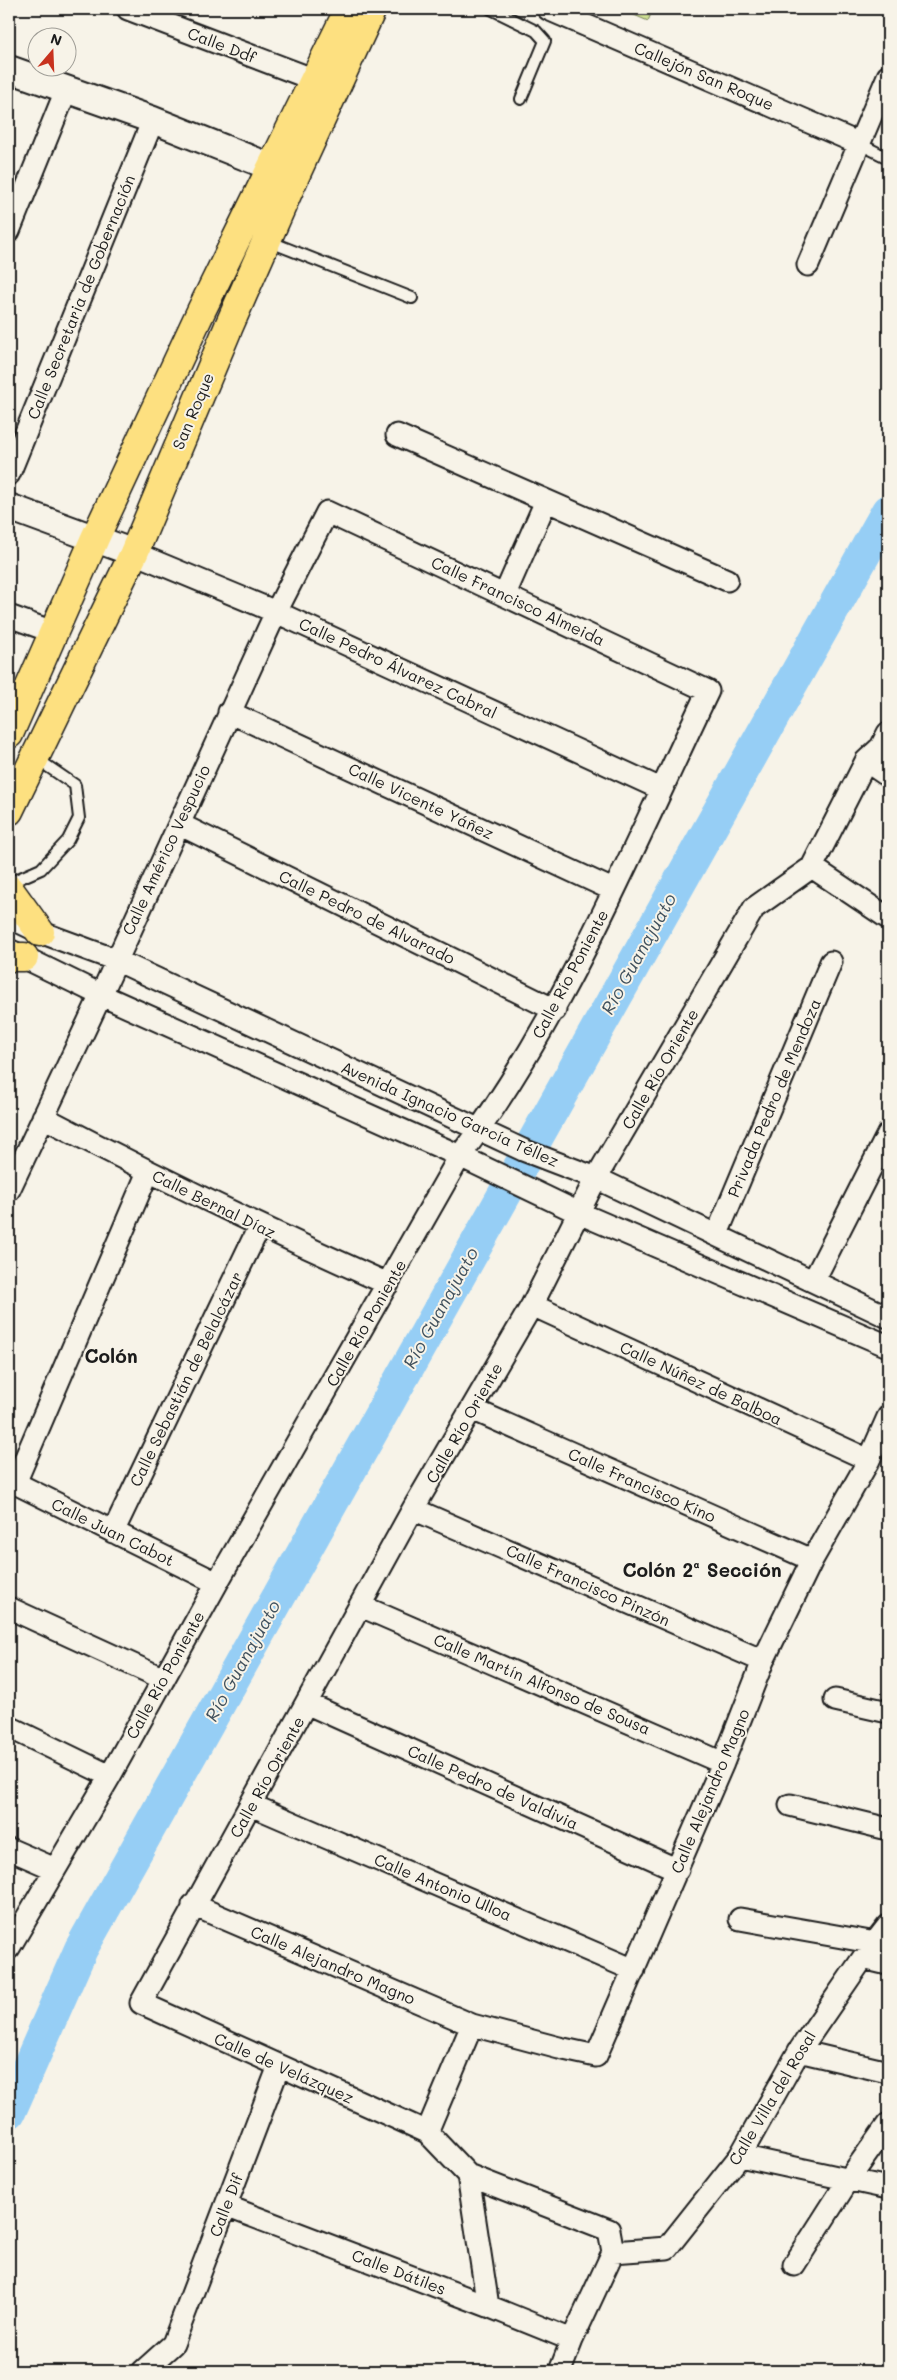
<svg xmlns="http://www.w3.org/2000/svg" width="897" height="2380" font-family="Mali,sans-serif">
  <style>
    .green { fill: #cedf93; stroke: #757e58 }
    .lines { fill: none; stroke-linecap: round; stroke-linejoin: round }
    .river { stroke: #96cef5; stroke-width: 34 }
    .service-casing { stroke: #1c1c1c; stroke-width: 14 }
    .minor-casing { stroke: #1c1c1c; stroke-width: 25 }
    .tertiary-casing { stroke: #1c1c1c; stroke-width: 30 }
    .primary-casing { stroke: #1c1c1c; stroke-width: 31 }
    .service { stroke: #f7f3e8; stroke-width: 10 }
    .minor { stroke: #f7f3e8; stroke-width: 21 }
    .tertiary { stroke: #f7f3e8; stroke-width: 26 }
    .primary { stroke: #fde080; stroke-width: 28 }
    .labels { text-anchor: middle; stroke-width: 4; stroke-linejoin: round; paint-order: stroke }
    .street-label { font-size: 16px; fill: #1c1c1c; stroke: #f7f3e8 }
    .water-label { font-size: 18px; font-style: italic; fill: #41515d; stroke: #f7f3e8 }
    .quarter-label { font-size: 19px; font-weight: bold; fill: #1c1c1c; stroke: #f7f3e8 }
  </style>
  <rect width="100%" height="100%" fill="#f7f3e8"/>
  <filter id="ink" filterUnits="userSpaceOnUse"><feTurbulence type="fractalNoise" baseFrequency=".02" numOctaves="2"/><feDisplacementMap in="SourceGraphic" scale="10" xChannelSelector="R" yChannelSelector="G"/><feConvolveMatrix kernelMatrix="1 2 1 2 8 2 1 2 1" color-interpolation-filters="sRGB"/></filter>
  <g filter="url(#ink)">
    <!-- green -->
    <path class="green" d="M620,9h33l-5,12z"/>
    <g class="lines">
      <!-- river -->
      <path class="river" d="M9,2112l72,-163 807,-1438"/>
      <!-- service casing -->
      <g class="service-casing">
        <path id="service" d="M491,9l45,22 9,10 -24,58
          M860,144l28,14
          M268,241l144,57
          M9,883l32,-14 27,-29 11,-22 -4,-33 -38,-26"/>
      </g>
      <!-- minor casing -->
      <g class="minor-casing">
        <path id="minor" d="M128,9l187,71
          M548,9l312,135
          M9,231l58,-143
          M808,265l80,-189
          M397,435l330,145
          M9,474l144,-354
          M134,553l142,59 385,177
          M505,594l41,-93
          M9,616l44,16
          M229,712l384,178
          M866,761l22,15
          M179,824l376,186
          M812,867l76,51
          M9,917l31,15 76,28 407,190 73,28 292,139
          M11,951l90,44 359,161 119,57 309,133
          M43,1117c114,60 228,115 345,167
          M9,1190l92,-195 175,-383 51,-100 381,179c-76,158 -143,324 -248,465l-243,427 -107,193 -101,172
          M717,1234l114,-272
          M814,1280l74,-146
          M532,1305l337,155
          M472,1409l340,151
          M9,1480l208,103
          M15,1483l133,-311
          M413,1509l350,152
          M113,1532l146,-305
          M361,1606l362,157
          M9,1608l155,71
          M835,1700l53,12
          M308,1704l370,166
          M9,1727l101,49
          M251,1805l383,165
          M790,1805l98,24
          M9,1849l46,20
          M193,1905l279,120 87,23 37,8 127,-293 40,-102 49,-101 57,-100 19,-43
          M740,1919l136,24
          M863,1958l25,6
          M799,2051l89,21
          M427,2132l45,-107
          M740,2156l148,32
          M468,2175l20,131
          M226,2206l262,100 84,34
          M613,2252l54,-4 73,-92 59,-105 64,-93 25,-32
          M794,2265l55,-86 39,-55
          M143,2371l30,-27 106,-278
          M560,2371l12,-31 41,-88 -4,-22 -141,-55 -41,-43 -286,-129 272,-494 119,-204 64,-127 158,-270 58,-41 54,-106 15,-14 7,-14"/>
      </g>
      <!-- tertiary casing -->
      <g class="tertiary-casing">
        <path id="tertiary" d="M9,69l144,51 138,55
          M9,507l125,46"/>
      </g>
      <!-- primary casing -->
      <g class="primary-casing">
        <path id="primary" d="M9,734l86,-196 107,-229 147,-300
          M9,811l125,-258 95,-227 66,-150 77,-167
          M9,889l31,43
          M9,957h15"/>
      </g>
      <!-- service -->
      <use href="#service" class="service"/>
      <!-- minor -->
      <use href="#minor" class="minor"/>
      <!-- tertiary -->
      <use href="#tertiary" class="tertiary"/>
      <!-- primary -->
      <use href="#primary" class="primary"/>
    </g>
  </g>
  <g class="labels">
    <!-- street labels -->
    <g class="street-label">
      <text transform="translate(222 45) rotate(21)" y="6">Calle Ddf</text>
      <text transform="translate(704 76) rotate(23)" y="6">Callejón San Roque</text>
      <text transform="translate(81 297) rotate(-68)" y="6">Calle Secretaria de Gobernación</text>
      <text transform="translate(193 411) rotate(-67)" y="6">San Roque</text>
      <text transform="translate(518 601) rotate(25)" y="6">Calle Francisco Almeida</text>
      <text transform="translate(398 668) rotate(25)" y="6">Calle Pedro Álvarez Cabral</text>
      <text transform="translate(421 801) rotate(25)" y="6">Calle Vicente Yáñez</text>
      <text transform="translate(166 850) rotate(-65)" y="6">Calle Américo Vespucio</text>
      <text transform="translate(367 917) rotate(26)" y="6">Calle Pedro de Alvarado</text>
      <text transform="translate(570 974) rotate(-62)" y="6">Calle Río Poniente</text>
      <text transform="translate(660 1069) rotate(-60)" y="6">Calle Río Oriente</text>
      <text transform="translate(774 1098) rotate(-67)" y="6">Privada Pedro de Mendoza</text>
      <text transform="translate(450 1114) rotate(24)" y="6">Avenida Ignacio García Téllez</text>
      <text transform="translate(214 1204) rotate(26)" y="6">Calle Bernal Díaz</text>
      <text transform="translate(366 1323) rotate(-60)" y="6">Calle Río Poniente</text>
      <text transform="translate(186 1379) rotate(-64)" y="6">Calle Sebastián de Belalcázar</text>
      <text transform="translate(701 1383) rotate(25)" y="6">Calle Núñez de Balboa</text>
      <text transform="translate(464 1423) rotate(-60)" y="6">Calle Río Oriente</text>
      <text transform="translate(642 1485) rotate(24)" y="6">Calle Francisco Kino</text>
      <text transform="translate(113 1532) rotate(26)" y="6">Calle Juan Cabot</text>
      <text transform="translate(588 1585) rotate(24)" y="6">Calle Francisco Pinzón</text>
      <text transform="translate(165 1675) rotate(-61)" y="6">Calle Río Poniente</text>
      <text transform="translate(542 1684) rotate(23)" y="6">Calle Martín Alfonso de Sousa</text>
      <text transform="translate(267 1777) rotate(-61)" y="6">Calle Río Oriente</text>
      <text transform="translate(493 1787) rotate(24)" y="6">Calle Pedro de Valdivia</text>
      <text transform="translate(710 1791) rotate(-67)" y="6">Calle Alejandro Magno</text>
      <text transform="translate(443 1887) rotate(23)" y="6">Calle Antonio Ulloa</text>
      <text transform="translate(333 1965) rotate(23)" y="6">Calle Alejandro Magno</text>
      <text transform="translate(284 2068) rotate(24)" y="6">Calle de Velázquez</text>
      <text transform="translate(772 2098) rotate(-59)" y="6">Calle Villa del Rosal</text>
      <text transform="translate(226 2205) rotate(-69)" y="6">Calle Dif</text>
      <text transform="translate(399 2272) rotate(21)" y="6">Calle Dátiles</text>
    </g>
    <!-- water labels -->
    <g class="water-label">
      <text transform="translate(639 954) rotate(-61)" y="6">Río Guanajuato</text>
      <text transform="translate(441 1308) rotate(-61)" y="6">Río Guanajuato</text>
      <text transform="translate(243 1661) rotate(-61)" y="6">Río Guanajuato</text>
    </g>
    <!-- quarter labels -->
    <g class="quarter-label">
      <text x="111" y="1363">Colón</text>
      <text x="702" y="1577">Colón 2ª Sección</text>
    </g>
  </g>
  <!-- margin -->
  <rect width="897" height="2380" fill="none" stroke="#f7f3e8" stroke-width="30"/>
  <rect x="15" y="15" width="867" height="2350" fill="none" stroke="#1c1c1c" stroke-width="2" filter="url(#ink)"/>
  <!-- north arrow -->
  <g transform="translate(52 52) rotate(19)"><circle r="24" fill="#f7f3e8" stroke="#9f9d96"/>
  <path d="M0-4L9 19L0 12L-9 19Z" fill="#c8321e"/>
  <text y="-8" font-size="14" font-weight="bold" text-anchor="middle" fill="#1c1c1c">N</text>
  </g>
</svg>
